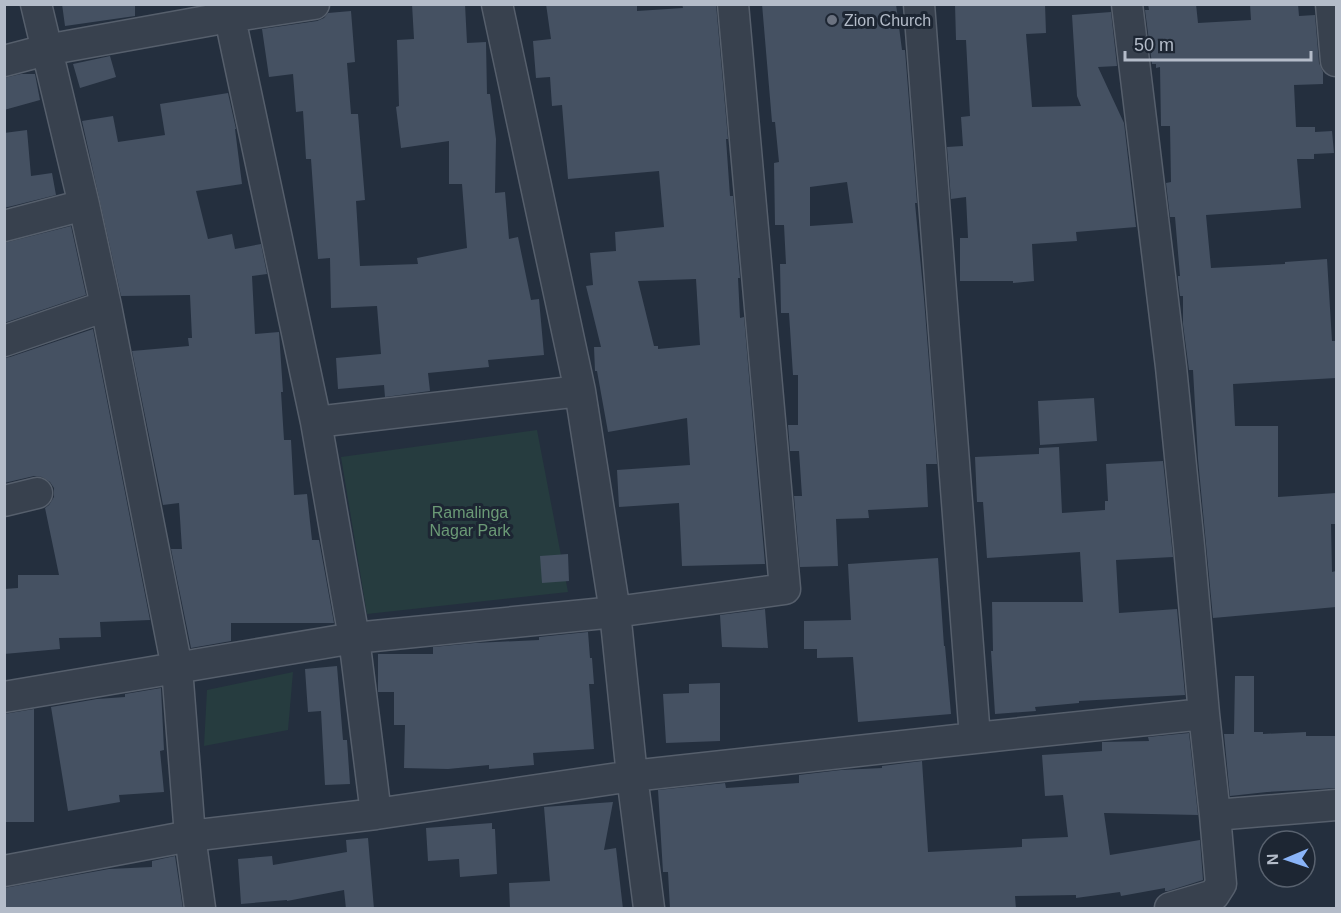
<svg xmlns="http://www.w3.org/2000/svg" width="1341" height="913" font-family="Arial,sans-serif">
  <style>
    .green { fill: #263c3f }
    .building { fill: #455162; fill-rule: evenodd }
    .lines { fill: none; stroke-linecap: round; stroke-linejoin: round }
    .minor-casing { stroke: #565f6c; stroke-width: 33 }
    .minor { stroke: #38414e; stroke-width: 30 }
    .worship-dot { fill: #6b7280; stroke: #1d2633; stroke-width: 2 }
    .labels { text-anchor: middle; stroke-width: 6; stroke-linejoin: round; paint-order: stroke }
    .poi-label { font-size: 16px; fill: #b4bcc9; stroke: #1d2633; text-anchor: start }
    .park-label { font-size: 16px; fill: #6b9a76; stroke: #1d2633 }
  </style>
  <rect width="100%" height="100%" fill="#242f3e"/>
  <!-- green -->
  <path class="green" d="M537,430l31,162 -201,22 -26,-157z
    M293,672l-5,58 -84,16 3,-56z"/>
  <!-- building -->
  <path class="building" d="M62,4h73v12l-70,10z
    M412,4h53l2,39 19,-1 1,52h3l6,45 -1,54 10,-1 4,47 9,-2 13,63 8,-1 5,56 -56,5 1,7 -61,6 2,18 -45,6 -1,-12 -46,4 -2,-31 45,-4 -4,-48 -46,2 -1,-50 -12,1 -7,-100h-5l-3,-48 -7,1 -3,-38 -24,3 -7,-48 55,-8 7,-3 4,-5 23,-2 4,51 -8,1 4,51h7l7,86 -9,1 4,65 58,-2 -1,-6 50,-10 -5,-64h-13v-43l-48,7 -5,-41 3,-1 -2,-66 17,-1z
    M546,4h91v7l46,-3 -1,-4h34l12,135h-2l4,57h3l7,82h-2l2,40 4,-1 21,247 -83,2 -3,-63 -60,4 -2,-37 73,-5 -3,-47 -79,14 -11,-61h-2l-1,-24h7l-15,-61 7,-1 -3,-32 26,-2 -1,-19 49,-5 -5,-56 -91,8 -6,-74 -10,1 -2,-29 -14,1 -3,-37 18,-2zM696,279l4,66 -42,4v-3h-4l-16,-65z
    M762,4h134l6,46h3l12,153h-2l9,96 13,165h-11l2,43 -60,3 1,8 -33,1 2,47 -38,1 -6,-71h8l-3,-45h-9l-2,-26h10v-50h-5l-4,-62h-8l-1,-49h6l-2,-39h-9l-1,-62 5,-1 -4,-40h-3zM847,182l6,41 -43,3v-39z
    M955,4h90l1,29 -20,1 6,73 49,-1 -4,-10 -5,-81 39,-3 6,54 -19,1 26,56 12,104 -60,5 1,9 -45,3 2,37 -21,2v-2h-53v-43h8l-2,-41 -15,2 -4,-52 16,-1 -2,-29 9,-1 -4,-76h-10z
    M1148,4h48l2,19 53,-3 -1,-16h48l1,12 16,-1 4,48 4,9v12l-29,1 2,42h19v5l17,-1 2,22 -20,1v5h-17l4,49 -95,7 5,53 74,-4v-2l42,-3 5,82h4v37l-103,6 2,42h43v71l58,-4v31h-5l1,48 4,-1v36l-123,11 -15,-159 -5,-89h-4l-6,-46v-28h-3l-2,-17v-3h2l-5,-59h-5l-4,-34 5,-1 -1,-56h-9l-1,-59 -4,1v-4h-4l-7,-54h4z
    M110,56l6,21 -36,11 -7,-24z
    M21,74h14l5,26 -36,10v-32z
    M228,93l8,36h-1l7,55 -46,7 12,48 24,-5 3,15 26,-5 6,30 -15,2 3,58 24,-2 4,60h-2l3,48h7l3,55 13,-1 5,46h7l15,83h-103v18l-40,7 -20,-99h11l-3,-46 -16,2 -31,-154 57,-5 -1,-8h4l-2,-43 -69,1 -39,-175 31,-5 5,26 47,-7 -5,-31z
    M27,130l4,46 21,-3 4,22 -52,13v-75z
    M71,226l15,69 -82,28v-80z
    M93,329l57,291 -50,2 1,15 -42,1 1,11 -56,5v-65l14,-1v-13h41l-14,-67 4,-3 5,-8v-9l-4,-6 -8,-5 -8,-1 -30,7v-125l6,-1z
    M1094,398l3,43 -57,4 -2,-44z
    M1059,447l3,66 43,-3v-9h3l-2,-37 57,-3 10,96 -57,3 3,53 58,-4 8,86 -106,6v2l-44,4 1,4 -41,3 -4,-63h2l-1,-49h91l-3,-50 -93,6 -4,-56h-6l-2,-45 64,-3v-6z
    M568,554l1,27 -27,2 -2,-27z
    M938,558l6,88h1l6,68 -93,8 -5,-65 -36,1v-9h-13v-28l47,-1 -3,-56z
    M765,609l3,39 -46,-1 -2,-32z
    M588,632l2,26h2l2,26h-5l5,65 -61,4 1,12 -45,4v-4l-41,4 -44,-1 1,-43h-11v-33h-16v-38h55v-7l42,-4 64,-3v-3z
    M337,666l6,74h4l3,44 -25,1 -4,-74 -13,1 -3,-43z
    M1235,676h19v56h9v2l43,-2v4h30v52l-69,4 -37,4 -6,-62h10z
    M720,683v58l-54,2 -3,-49 26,-1v-9z
    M161,688l3,62 -4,1 4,41 -45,3 1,7 -52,9 -17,-104 46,-8 28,-2v-3z
    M34,709v113h-30v-108z
    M1189,733l9,82 -94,-2 6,42 90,-15 3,40 -35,11h-3v-3l-44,8 -1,-4 -44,6v-3l-61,1 1,13h-346l-2,-37h-5l-5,-82 67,-7 1,5 73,-5v-8l42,-5 41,-2v-2l40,-5 6,91 94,-5v-8l46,-2 -5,-42 -18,1 -3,-41 60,-4v-9l47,-1 -1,-4z
    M613,802l-9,48 12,-2 7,61h-113l-1,-26 41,-2 -6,-74z
    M492,823v6h3l2,45 -37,3 -1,-18 -31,2 -2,-33z
    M368,838l6,71h-28l-2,-19 -57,11v-1l-46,4 -3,-45 34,-3 1,9 74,-13 -1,-12z
    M175,856l8,53h-179v-21l105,-19 43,-2v-6z"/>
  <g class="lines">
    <!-- minor casing -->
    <g class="minor-casing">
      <path id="minor" d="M36,4l48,201 22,101 71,362 13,168 10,72
        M497,4l83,387 35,221 17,164 17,132
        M919,4l56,734
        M1127,4l44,363 18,179 15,168 11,101 6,69 -7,11 -44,13
        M1331,4l5,57
        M4,61l42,-11 183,-33 85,-13
        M4,226l80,-21
        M4,341l102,-35
        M316,422l264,-31
        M4,501l33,-8
        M4,697l350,-59 -38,-216 -89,-418
        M376,814l-22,-176 261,-26 170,-23 -52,-585
        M1215,815l121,-10
        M4,871l186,-35 186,-22 256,-38 343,-38 229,-24"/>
    </g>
    <!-- minor -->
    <use href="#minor" class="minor"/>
  </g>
  <!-- markers -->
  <circle class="worship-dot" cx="832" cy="20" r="6"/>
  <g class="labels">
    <!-- poi labels -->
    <g class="poi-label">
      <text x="844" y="26">Zion Church</text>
    </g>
    <!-- park labels -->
    <g class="park-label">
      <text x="470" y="518">Ramalinga<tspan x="470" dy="18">Nagar Park</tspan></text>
    </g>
  </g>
  <!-- border -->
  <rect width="1341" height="913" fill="none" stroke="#b4bcc9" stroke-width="12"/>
  <!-- north arrow -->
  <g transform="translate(1287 859) rotate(268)"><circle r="28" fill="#1d2633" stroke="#59626f" stroke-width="1.5"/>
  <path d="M0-4.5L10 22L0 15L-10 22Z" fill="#8ab4f8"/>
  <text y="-9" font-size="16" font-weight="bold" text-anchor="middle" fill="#b4bcc9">N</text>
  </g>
  <!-- scale -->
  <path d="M1125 51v9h186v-9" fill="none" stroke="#b4bcc9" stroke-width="3"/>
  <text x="1134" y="51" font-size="18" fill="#b4bcc9" stroke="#1d2633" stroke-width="4.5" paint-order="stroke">50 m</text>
</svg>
